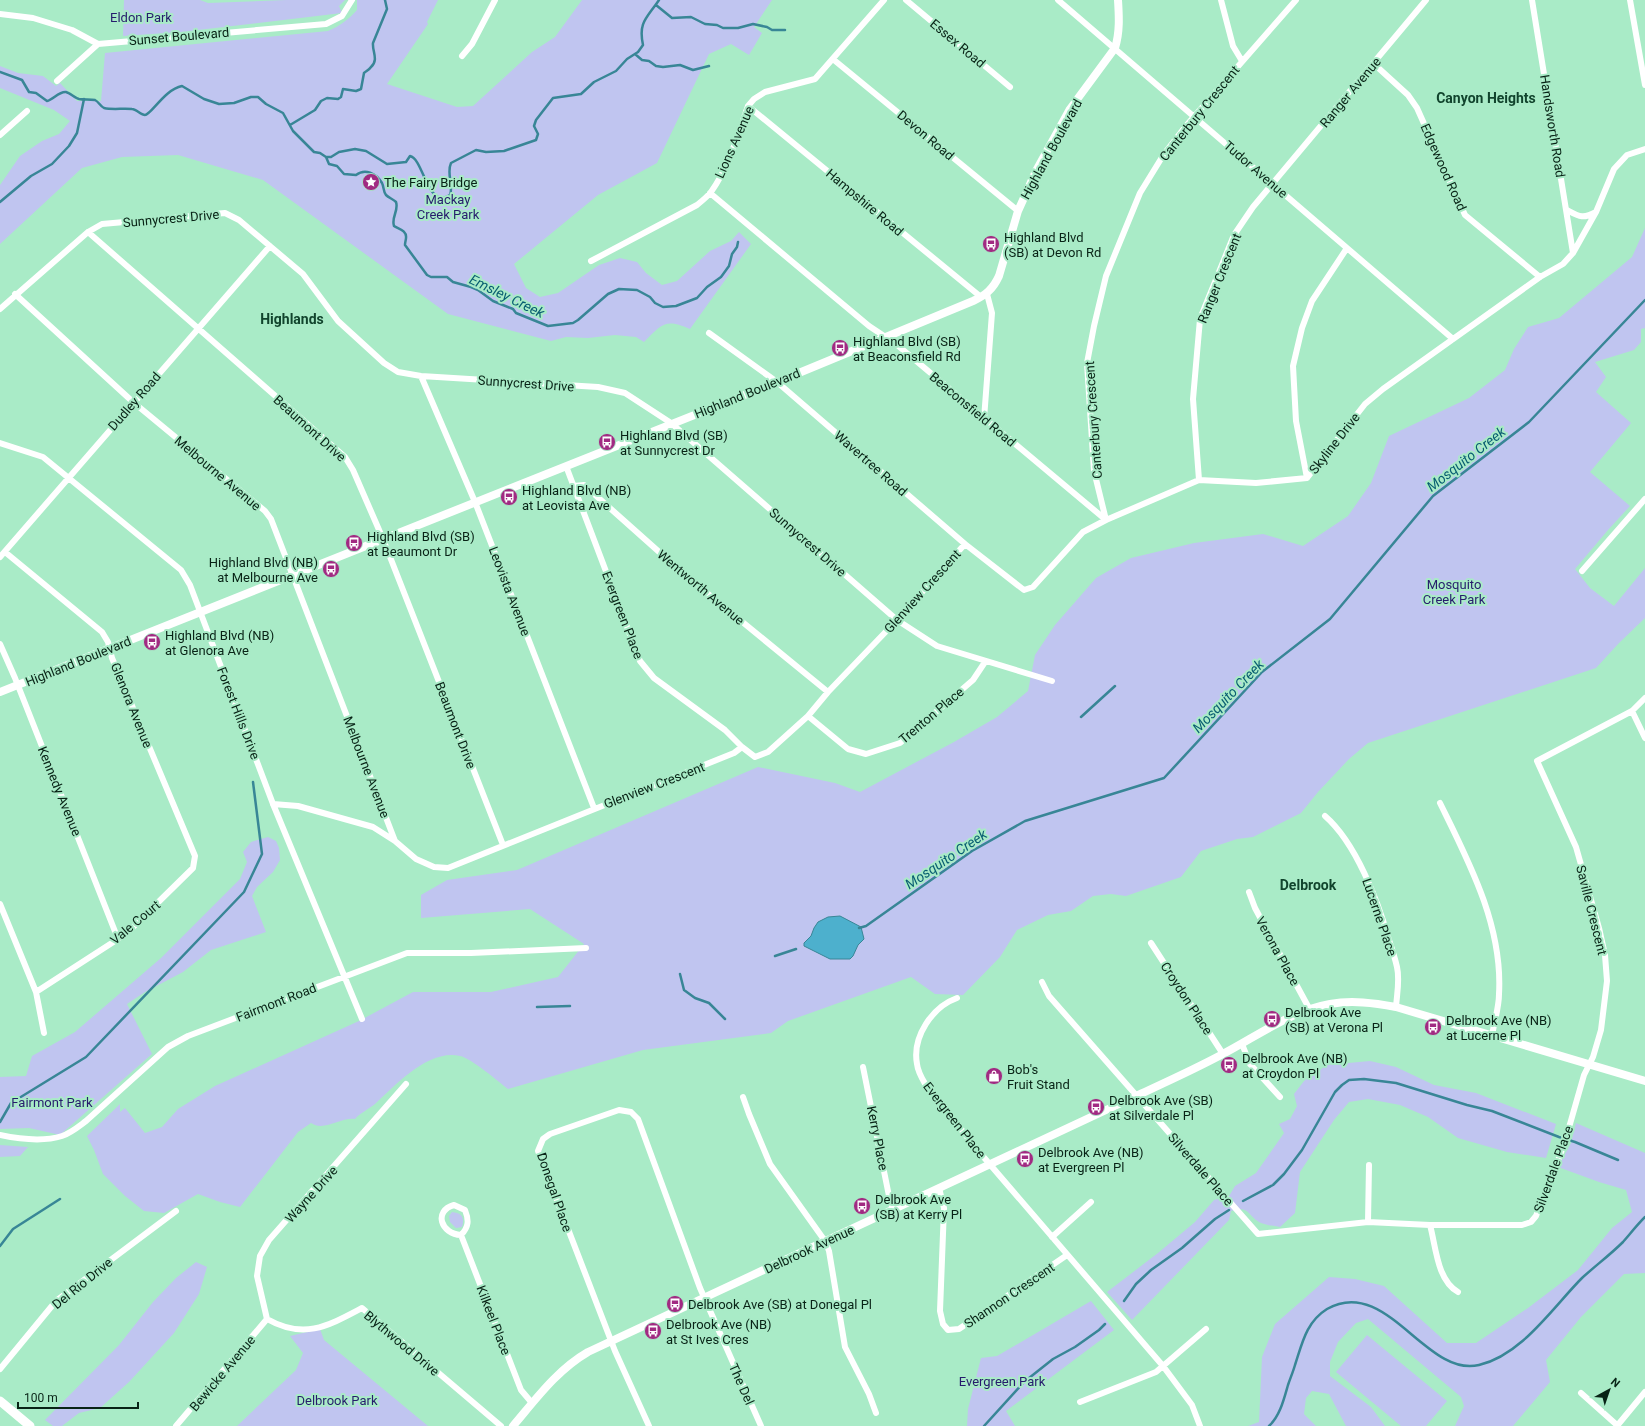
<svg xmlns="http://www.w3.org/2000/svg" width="1645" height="1426" font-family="Roboto,sans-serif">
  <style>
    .green { fill: #c0c5f0 }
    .water { fill: #4db0cd; stroke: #388696 }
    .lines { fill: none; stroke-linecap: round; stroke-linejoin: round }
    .stream { stroke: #388696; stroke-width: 2.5 }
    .minor { stroke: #fff; stroke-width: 6 }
    .tertiary { stroke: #fff; stroke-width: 8 }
    .secondary { stroke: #fff; stroke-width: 9 }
    .labels { text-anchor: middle; stroke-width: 4; stroke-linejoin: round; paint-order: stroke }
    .park-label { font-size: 13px; fill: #261c6c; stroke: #a9ebc7 }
    .street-label { font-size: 13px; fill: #082316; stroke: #a9ebc7 }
    .poi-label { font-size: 13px; fill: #082316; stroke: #a9ebc7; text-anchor: start }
    .neighbourhood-label { font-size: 14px; font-weight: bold; fill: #11442d; stroke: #a9ebc7 }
    .water-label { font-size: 14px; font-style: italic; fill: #085d71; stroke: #a9ebc7 }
  </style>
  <rect width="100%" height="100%" fill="#a9ebc7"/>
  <!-- green -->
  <path class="green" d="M124,0h76l8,3 78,-3h59l-6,6 3,7 -161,19 -58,4z
    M357,0h81l-11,22 1,2 -41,60 70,23 16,-1 59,-54 23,-15 27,-37h190l-18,27 8,6 -13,22 -18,-11 -22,10 -52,109 -59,32 -84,69 12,24 14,9 18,-4 41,-28 21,-7 17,4 9,11 16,12 15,-4 33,-30 21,-10 8,-9 12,12 -61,85c-25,-11 -28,-5 -46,13l-8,-5 -21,-2 -27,3 -22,-1 -15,4 -103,-27 -185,-134 -85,-25 -56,2 -40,11 -82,76v-59l20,-29 22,-15 17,-7 11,-13 -16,-11 -54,-22v-22l18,7 25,3 13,10 4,-3 17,18h24l4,-48 223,-22c12,-5 21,-12 29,-21z
    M1645,228v100l-4,1v13l-7,8 -39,12 11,15 -10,15 35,31 -41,49 40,34 -22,24 -33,39 15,19 24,18 31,-38v50l-26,25 -23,25 -228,75 -19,16 -31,33 -17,21 -48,24 -16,2 -36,12 -20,26 -55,19 -15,-2 -18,2 -22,15 -23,4 -31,15 -17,27 -37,38 -28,-1 -24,-17 -123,44 -17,12 -128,17 -135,39c-9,-7 -37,-31 -48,-33 -32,-7 -64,29 -85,48 -6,5 -15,9 -20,15 -14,-2 -31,13 -44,4l-13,9 -58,75 -20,-5 -22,-8 -34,19 -20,-2 -19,-15 -22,-22 -9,-24 -7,-14 33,-32v8l5,-4 20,25 17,-6 16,-18 37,-23 144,-65 54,-29h78l67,-15 26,-33 -54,-35 -109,9v-23l26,-15 70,-10 241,-103 77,16 25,9 94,-50 43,-25 31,-26 7,-36 20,-30 41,-47 35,-20 63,-15 69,-9 40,12 45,-30 23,-33 18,-47 80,-38 36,-28 9,-21 14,-22 31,-9 73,-61z
    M268,837l8,4 3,7 1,12 -7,12 -16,15 -5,9 14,36 -55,18 -28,22 -38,20 -18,12 25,50 -92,81 -31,-7 -29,1v-52l26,-1 6,-20 43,-24 86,-74 79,-79 7,-17 -4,-10 8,-10z
    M1370,1061l26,6 38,18 42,8 80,31 -10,34 -39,-6 -49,-14 -30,-21 -28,-12 -32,-6 -19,3 -15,18 -34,52 -5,41 -15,14c-6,-1 -14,-2 -19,-4 -14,-7 -11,-18 -30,-12l-2,9 -97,100 -25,-28 51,-39 37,-31 19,-22 15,-4 6,-10 21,-13 28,-40 -5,-9 11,-5 7,-13 -3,-12 10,-13 23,-16z
    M1576,1123l69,30v120l-21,1 -43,43 -35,43 4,22 -37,44h-58l9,-20 -3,-9 -93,-78 -12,4 -18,19 -8,20v14l41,31 14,19h-39l-17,-32 -17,-3 -6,7 -2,16 12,12h-68l11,-4 3,-65 13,-33 54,-47 26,2 29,7 63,57h29l52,-35 50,-38 34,-42 20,-16 -6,-22 -27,-8 -41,-15 13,-24z
    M0,1145l28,2 -8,9 -20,1z
    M452,1212c10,1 13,6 10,15l-6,1 -6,-6 -1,-6z
    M196,1262l11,5 -8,27 -25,39 -45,49 -29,26 -21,5 -17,13h-9l-8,-6 74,-75 34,-43 23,-24z
    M1091,1301l23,29 -108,81 9,15h-48l1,-17 13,-51 16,-2z
    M320,1329l4,11 104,86h-191l59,-56 7,-17 -13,-17z
    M1367,1335l80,66 -21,25h-25l-65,-54z"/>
  <!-- water -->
  <path class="water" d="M840,916l21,11 3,12 -6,6 -5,11 -3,3h-20l-26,-13v-3l7,-7 3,-8 4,-6 10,-5z"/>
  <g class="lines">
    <!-- stream -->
    <path class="stream" d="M656,5l16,13 19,-1 14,7 12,1 6,3h15l15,-4 14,3 5,3h13
      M635,54l7,6 7,1 7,5 7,1 17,-2 13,5 16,-4
      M0,72l22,8 7,12 7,1 11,8c6,-1 12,-10 19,-9 4,1 9,6 13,7 5,1 11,0 16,1 4,2 5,6 9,8 9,2 19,0 28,1 4,0 9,6 13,6 6,0 20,-26 37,-29l22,13 15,5 15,-1 17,-6h7l8,7 17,9 10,18 21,21 6,1 6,4h5l8,-5 16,-3 11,2 21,13 19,-2 4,-6c14,3 17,54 40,39 4,-10 -4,-21 1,-32l25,-13 10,2 18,-1 32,-11 2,-6 -4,-8 2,-6 17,-22 28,-4 13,-12 22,-11 11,-12 11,-7 5,-7c-5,-23 4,-27 16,-45
      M290,125l25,-15 6,-9 6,-3 11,1 3,-2 2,-8 13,2 5,-2 3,-16c2,-2 5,-3 7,-6 8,-7 1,-16 2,-24l14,-34 -2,-9
      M326,157l3,7 8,2 7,8 12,1c9,-7 20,-2 26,8 2,4 1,8 4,12 3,3 7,4 10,7 3,9 -5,15 -2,24 4,3 13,4 12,12 0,2 -1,4 -1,7l22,30 4,2h16l6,5 18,5 7,3 15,11 20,8 3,4 32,13 25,-3 5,-3 30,-26 11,-5 18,1 13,7 5,6 8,4 13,-1 21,-8 10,-11 14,-10 8,-11 3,-12 5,-7 1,-5
      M0,202l31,-26 21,-12 17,-18 8,-13 7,-34
      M1081,717l34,-31
      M859,928l7,-2 106,-75 53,-30 139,-43 98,-106 68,-53 103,-123 96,-74 116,-122
      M775,956l21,-7
      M680,974l4,16 11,8 14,5 16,16
      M537,1007l33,-1
      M0,1122l11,-19 75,-46 158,-165 18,-38 -9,-72
      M1243,1201l30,-16 11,-11 18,-24 33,-58 7,-7 7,-5 15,-1 32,4 71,22 25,6 67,26 16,5 43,18
      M0,1246l13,-17 47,-30
      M1124,1301l12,-17 15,-14 31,-22 33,-29 14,-9
      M984,1426l40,-44 29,-23 22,-12 24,-17 6,-6
      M1269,1426c11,-10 15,-27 19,-41 2,-6 5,-13 7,-20 7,-21 11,-43 32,-56 59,-34 99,69 152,56 43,-10 74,-58 103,-87 13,-12 28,-23 41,-36 7,-8 14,-17 22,-25"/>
    <!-- minor -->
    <path class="minor" d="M906,0l104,87
      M1058,0l395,339
      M1221,0l12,46 9,15
      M1532,0l41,253
      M1630,0l15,85
      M0,14l33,4 39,12 26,14 228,-20 16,-8 10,-16
      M462,56l10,-12 23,-44
      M834,60l184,151
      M1374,64l34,31 9,13 48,107 75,62
      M57,81l41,-37
      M748,106l233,191
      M0,135l27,-24
      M710,193l159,133 27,18 210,176
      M1567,210c13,7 16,9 29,2
      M88,232l257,225 8,13 30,69 120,306
      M591,261l106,-56c5,-4 10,-8 14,-13 18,-25 27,-58 37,-86l6,-7 11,-7 50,-13 69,-79
      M15,294l118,108 132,109 6,8 124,322
      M0,309l88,-77 14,-8 123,-11 14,7 64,54 35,47 46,42 14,9 23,4 177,11 27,6 46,30 226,197 40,26 115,35
      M709,333l68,49 188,162 59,46 9,-3 50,-55 23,-12 93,-40 57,3 51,-5 58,-74 18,-15 157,-112 23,-13 10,-11 23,-41 18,-43 13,-14 18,-6
      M421,376l54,126 119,306
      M984,419l8,-106 -5,-19
      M0,443l43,14 138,113 9,15 83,219 89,215
      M566,466l74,195 14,17 71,52 17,17
      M1307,478l-11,-57 -3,-55 9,-38 10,-27 35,-53
      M1199,480l-6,-81 7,-80 34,-84 19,-28 173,-207
      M574,486l10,-1 101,90 143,117
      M1106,520l-12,-49 -7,-108 7,-37 12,-50 34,-83 24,-39 21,-27 111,-127
      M5,552l97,80 6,10 4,16 83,198 -2,12 -60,59 -15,12 -82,53
      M0,557l270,-311
      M1582,571l63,-72
      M0,644l15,34 103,261
      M1632,711l13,27
      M808,716l40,33 18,5 34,-11 73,-63 12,-18
      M1440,803c29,59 63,123 59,191 0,14 -5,28 -7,42
      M273,804l25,2 75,21 22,14 21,18 18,8 14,1 286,-115 8,-6 13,10 13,-5 40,-36 20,-24 69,-72 68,-76
      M1325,816c31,27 53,85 64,124 3,9 6,18 8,27 3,13 0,26 -1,40
      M1249,892l6,16 55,102
      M0,904l36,88 8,41
      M1151,943l72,111
      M1042,982l7,14 209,238 110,-12 62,3h92l9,-3 5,-6 28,-71 20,-70 9,-18 8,-27 6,-49 -2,-26 -6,-27 -23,-81 -39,-86 95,-50 13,-13
      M957,998c-25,9 -45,39 -40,66 1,9 6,16 10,23l54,67 182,212 29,39 8,21
      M1242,1044l8,20 30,33
      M863,1067l27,134 3,8
      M743,1097l6,17 21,50 55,77 4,10 16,96 24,47 7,19
      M0,1135c19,4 43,7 62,1 9,-3 16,-9 24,-15l82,-74 20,-11 219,-83h64l115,-5
      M939,1188l5,20 -4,103 3,13 5,6 11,-1 108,-74
      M454,1205l11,5c4,10 4,17 -4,25 -20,-1 -28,-24 -7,-30z
      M1368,1222l1,-57
      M1430,1225c6,22 7,55 28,67
      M461,1235l60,155 11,13
      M1052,1237l39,-35
      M267,1319l-10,-43 3,-20 9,-16 137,-156
      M267,1319c37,21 61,7 95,-11l139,118
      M0,1369l56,-68 120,-90
      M1581,1393l37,33
      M1080,1402l76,-30 50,-43
      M176,1426l91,-107
      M649,1426l-34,-75 -77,-200 5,-12 7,-5 69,-24 12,2 7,7 62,169 61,138
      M1617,1426l28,-34"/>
    <!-- tertiary -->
    <path class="tertiary" d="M0,692l777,-310 196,-81c13,-6 20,-12 26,-25l19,-65 18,-40 34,-62 45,-61c5,-16 4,-32 3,-48
      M513,1426c23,-27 44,-56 75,-74l548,-256c28,-13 57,-26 85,-41 35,-18 69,-44 109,-51 22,-4 44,-1 66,3l249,74"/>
    <!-- secondary -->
    <path class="secondary" d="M0,1401l30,25"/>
  </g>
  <!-- icons -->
  <defs>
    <g id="sight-disc" transform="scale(0.9)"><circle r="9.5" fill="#a12a82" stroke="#a9ebc7"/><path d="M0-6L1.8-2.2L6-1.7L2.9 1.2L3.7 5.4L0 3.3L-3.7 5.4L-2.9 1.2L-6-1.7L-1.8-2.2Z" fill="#fff"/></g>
    <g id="bus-disc" transform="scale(0.9)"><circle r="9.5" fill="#a12a82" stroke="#a9ebc7"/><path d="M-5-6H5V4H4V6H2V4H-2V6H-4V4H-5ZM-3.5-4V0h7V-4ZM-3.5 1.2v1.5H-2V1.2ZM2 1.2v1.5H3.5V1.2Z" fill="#fff"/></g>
    <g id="shop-disc" transform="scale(0.9)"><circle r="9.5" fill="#a12a82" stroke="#a9ebc7"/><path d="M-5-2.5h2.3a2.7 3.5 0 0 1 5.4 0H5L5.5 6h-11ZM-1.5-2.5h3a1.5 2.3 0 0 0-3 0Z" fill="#fff"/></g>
  </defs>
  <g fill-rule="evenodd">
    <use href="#sight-disc" x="371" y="182"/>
    <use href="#bus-disc" x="991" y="244"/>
    <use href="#bus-disc" x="840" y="348"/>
    <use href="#bus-disc" x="607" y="442"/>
    <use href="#bus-disc" x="509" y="497"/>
    <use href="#bus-disc" x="354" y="543"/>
    <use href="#bus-disc" x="331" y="569"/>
    <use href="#bus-disc" x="152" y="642"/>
    <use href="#bus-disc" x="1272" y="1019"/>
    <use href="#bus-disc" x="1433" y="1027"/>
    <use href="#bus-disc" x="1229" y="1065"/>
    <use href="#shop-disc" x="994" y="1076"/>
    <use href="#bus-disc" x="1096" y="1107"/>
    <use href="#bus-disc" x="1025" y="1159"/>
    <use href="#bus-disc" x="862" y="1206"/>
    <use href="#bus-disc" x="675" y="1304"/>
    <use href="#bus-disc" x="653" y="1331"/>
  </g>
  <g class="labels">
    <!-- park labels -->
    <g class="park-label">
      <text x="141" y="22">Eldon Park</text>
      <text x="448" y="204">Mackay<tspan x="448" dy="15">Creek Park</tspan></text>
      <text x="1454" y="589">Mosquito<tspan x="1454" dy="15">Creek Park</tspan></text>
      <text x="52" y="1107">Fairmont Park</text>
      <text x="1002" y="1386">Evergreen Park</text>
      <text x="337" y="1405">Delbrook Park</text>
    </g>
    <!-- street labels -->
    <g class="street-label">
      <text transform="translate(179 36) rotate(-5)" y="5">Sunset Boulevard</text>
      <text transform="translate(958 43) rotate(40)" y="5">Essex Road</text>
      <text transform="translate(1350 92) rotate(-50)" y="5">Ranger Avenue</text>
      <text transform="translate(1199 113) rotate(-51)" y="5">Canterbury Crescent</text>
      <text transform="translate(1553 126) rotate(81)" y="5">Handsworth Road</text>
      <text transform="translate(926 135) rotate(40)" y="5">Devon Road</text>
      <text transform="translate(734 142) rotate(-66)" y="5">Lions Avenue</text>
      <text transform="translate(1051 149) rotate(-61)" y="5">Highland Boulevard</text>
      <text transform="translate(1444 167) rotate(66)" y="5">Edgewood Road</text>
      <text transform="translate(1256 169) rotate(41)" y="5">Tudor Avenue</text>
      <text transform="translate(865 202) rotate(40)" y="5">Hampshire Road</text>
      <text transform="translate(171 218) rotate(-5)" y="5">Sunnycrest Drive</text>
      <text transform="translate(1219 278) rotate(-68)" y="5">Ranger Crescent</text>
      <text transform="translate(526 383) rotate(4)" y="5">Sunnycrest Drive</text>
      <text transform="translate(747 393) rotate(-22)" y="5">Highland Boulevard</text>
      <text transform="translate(134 401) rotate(-49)" y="5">Dudley Road</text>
      <text transform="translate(973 409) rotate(40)" y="5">Beaconsfield Road</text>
      <text transform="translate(1093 420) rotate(-94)" y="5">Canterbury Crescent</text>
      <text transform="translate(310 428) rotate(42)" y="5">Beaumont Drive</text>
      <text transform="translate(1334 443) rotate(-52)" y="5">Skyline Drive</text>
      <text transform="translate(871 463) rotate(41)" y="5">Wavertree Road</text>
      <text transform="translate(218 473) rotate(40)" y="5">Melbourne Avenue</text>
      <text transform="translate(808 542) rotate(41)" y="5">Sunnycrest Drive</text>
      <text transform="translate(701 587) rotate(40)" y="5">Wentworth Avenue</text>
      <text transform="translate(510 591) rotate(69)" y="5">Leovista Avenue</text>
      <text transform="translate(922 591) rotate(-48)" y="5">Glenview Crescent</text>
      <text transform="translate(623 615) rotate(69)" y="5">Evergreen Place</text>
      <text transform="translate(78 661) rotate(-22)" y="5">Highland Boulevard</text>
      <text transform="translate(132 705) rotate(68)" y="5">Glenora Avenue</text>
      <text transform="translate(239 713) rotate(69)" y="5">Forest Hills Drive</text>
      <text transform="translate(931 715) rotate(-40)" y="5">Trenton Place</text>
      <text transform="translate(456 725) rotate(69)" y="5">Beaumont Drive</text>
      <text transform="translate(367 767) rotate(69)" y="5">Melbourne Avenue</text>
      <text transform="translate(654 785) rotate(-21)" y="5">Glenview Crescent</text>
      <text transform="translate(60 791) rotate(68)" y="5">Kennedy Avenue</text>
      <text transform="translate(1592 910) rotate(76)" y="5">Saville Crescent</text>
      <text transform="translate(1380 917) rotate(71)" y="5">Lucerne Place</text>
      <text transform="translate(135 922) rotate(-40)" y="5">Vale Court</text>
      <text transform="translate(1278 951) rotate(61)" y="5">Verona Place</text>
      <text transform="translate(1187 998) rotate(57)" y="5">Croydon Place</text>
      <text transform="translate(276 1002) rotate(-21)" y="5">Fairmont Road</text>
      <text transform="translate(955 1120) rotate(52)" y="5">Evergreen Place</text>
      <text transform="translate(878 1138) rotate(79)" y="5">Kerry Place</text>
      <text transform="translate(1201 1169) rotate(49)" y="5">Silverdale Place</text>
      <text transform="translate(1553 1169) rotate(-70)" y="5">Silverdale Place</text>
      <text transform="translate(555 1192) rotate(71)" y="5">Donegal Place</text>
      <text transform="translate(311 1194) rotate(-48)" y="5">Wayne Drive</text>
      <text transform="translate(809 1249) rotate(-25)" y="5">Delbrook Avenue</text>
      <text transform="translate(82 1283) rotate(-39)" y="5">Del Rio Drive</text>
      <text transform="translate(1009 1295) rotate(-34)" y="5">Shannon Crescent</text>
      <text transform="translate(494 1320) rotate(69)" y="5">Kilkeel Place</text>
      <text transform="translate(402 1343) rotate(40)" y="5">Blythwood Drive</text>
      <text transform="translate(222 1373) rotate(-50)" y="5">Bewicke Avenue</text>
      <text transform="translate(742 1384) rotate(66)" y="5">The Del</text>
    </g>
    <!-- poi labels -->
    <g class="poi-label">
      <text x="384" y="187">The Fairy Bridge</text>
      <text x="1004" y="242">Highland Blvd<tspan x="1004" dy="15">(SB) at Devon Rd</tspan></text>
      <text x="853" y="346">Highland Blvd (SB)<tspan x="853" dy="15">at Beaconsfield Rd</tspan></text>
      <text x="620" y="440">Highland Blvd (SB)<tspan x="620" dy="15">at Sunnycrest Dr</tspan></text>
      <text x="522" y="495">Highland Blvd (NB)<tspan x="522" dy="15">at Leovista Ave</tspan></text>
      <text x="367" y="541">Highland Blvd (SB)<tspan x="367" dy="15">at Beaumont Dr</tspan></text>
      <text x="318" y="567" text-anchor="end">Highland Blvd (NB)<tspan x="318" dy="15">at Melbourne Ave</tspan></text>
      <text x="165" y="640">Highland Blvd (NB)<tspan x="165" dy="15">at Glenora Ave</tspan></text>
      <text x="1285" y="1017">Delbrook Ave<tspan x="1285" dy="15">(SB) at Verona Pl</tspan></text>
      <text x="1446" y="1025">Delbrook Ave (NB)<tspan x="1446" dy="15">at Lucerne Pl</tspan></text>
      <text x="1242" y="1063">Delbrook Ave (NB)<tspan x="1242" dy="15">at Croydon Pl</tspan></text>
      <text x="1007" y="1074">Bob's<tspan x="1007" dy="15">Fruit Stand</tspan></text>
      <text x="1109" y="1105">Delbrook Ave (SB)<tspan x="1109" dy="15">at Silverdale Pl</tspan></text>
      <text x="1038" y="1157">Delbrook Ave (NB)<tspan x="1038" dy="15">at Evergreen Pl</tspan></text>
      <text x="875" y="1204">Delbrook Ave<tspan x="875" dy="15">(SB) at Kerry Pl</tspan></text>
      <text x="688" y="1309">Delbrook Ave (SB) at Donegal Pl</text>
      <text x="666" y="1329">Delbrook Ave (NB)<tspan x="666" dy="15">at St Ives Cres</tspan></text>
    </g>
    <!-- neighbourhood labels -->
    <g class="neighbourhood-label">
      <text x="1486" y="103">Canyon Heights</text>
      <text x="292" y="324">Highlands</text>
      <text x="1308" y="890">Delbrook</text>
    </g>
    <!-- water labels -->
    <g class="water-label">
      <text transform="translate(507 296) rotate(26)" y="5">Emsley Creek</text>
      <text transform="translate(1466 459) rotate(-38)" y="5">Mosquito Creek</text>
      <text transform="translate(1228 696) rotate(-46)" y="5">Mosquito Creek</text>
      <text transform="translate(946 859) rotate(-34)" y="5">Mosquito Creek</text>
    </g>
  </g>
  <!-- north arrow -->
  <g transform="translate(1609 1390) rotate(40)" stroke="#a9ebc7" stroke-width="3" paint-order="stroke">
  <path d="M0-3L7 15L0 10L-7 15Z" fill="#082316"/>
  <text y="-6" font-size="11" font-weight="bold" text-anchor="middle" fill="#082316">N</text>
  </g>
  <!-- scale -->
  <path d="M18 1402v6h120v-6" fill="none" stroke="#082316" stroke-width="2"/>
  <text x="24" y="1402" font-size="12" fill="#082316" stroke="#a9ebc7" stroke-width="3" paint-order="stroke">100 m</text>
</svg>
